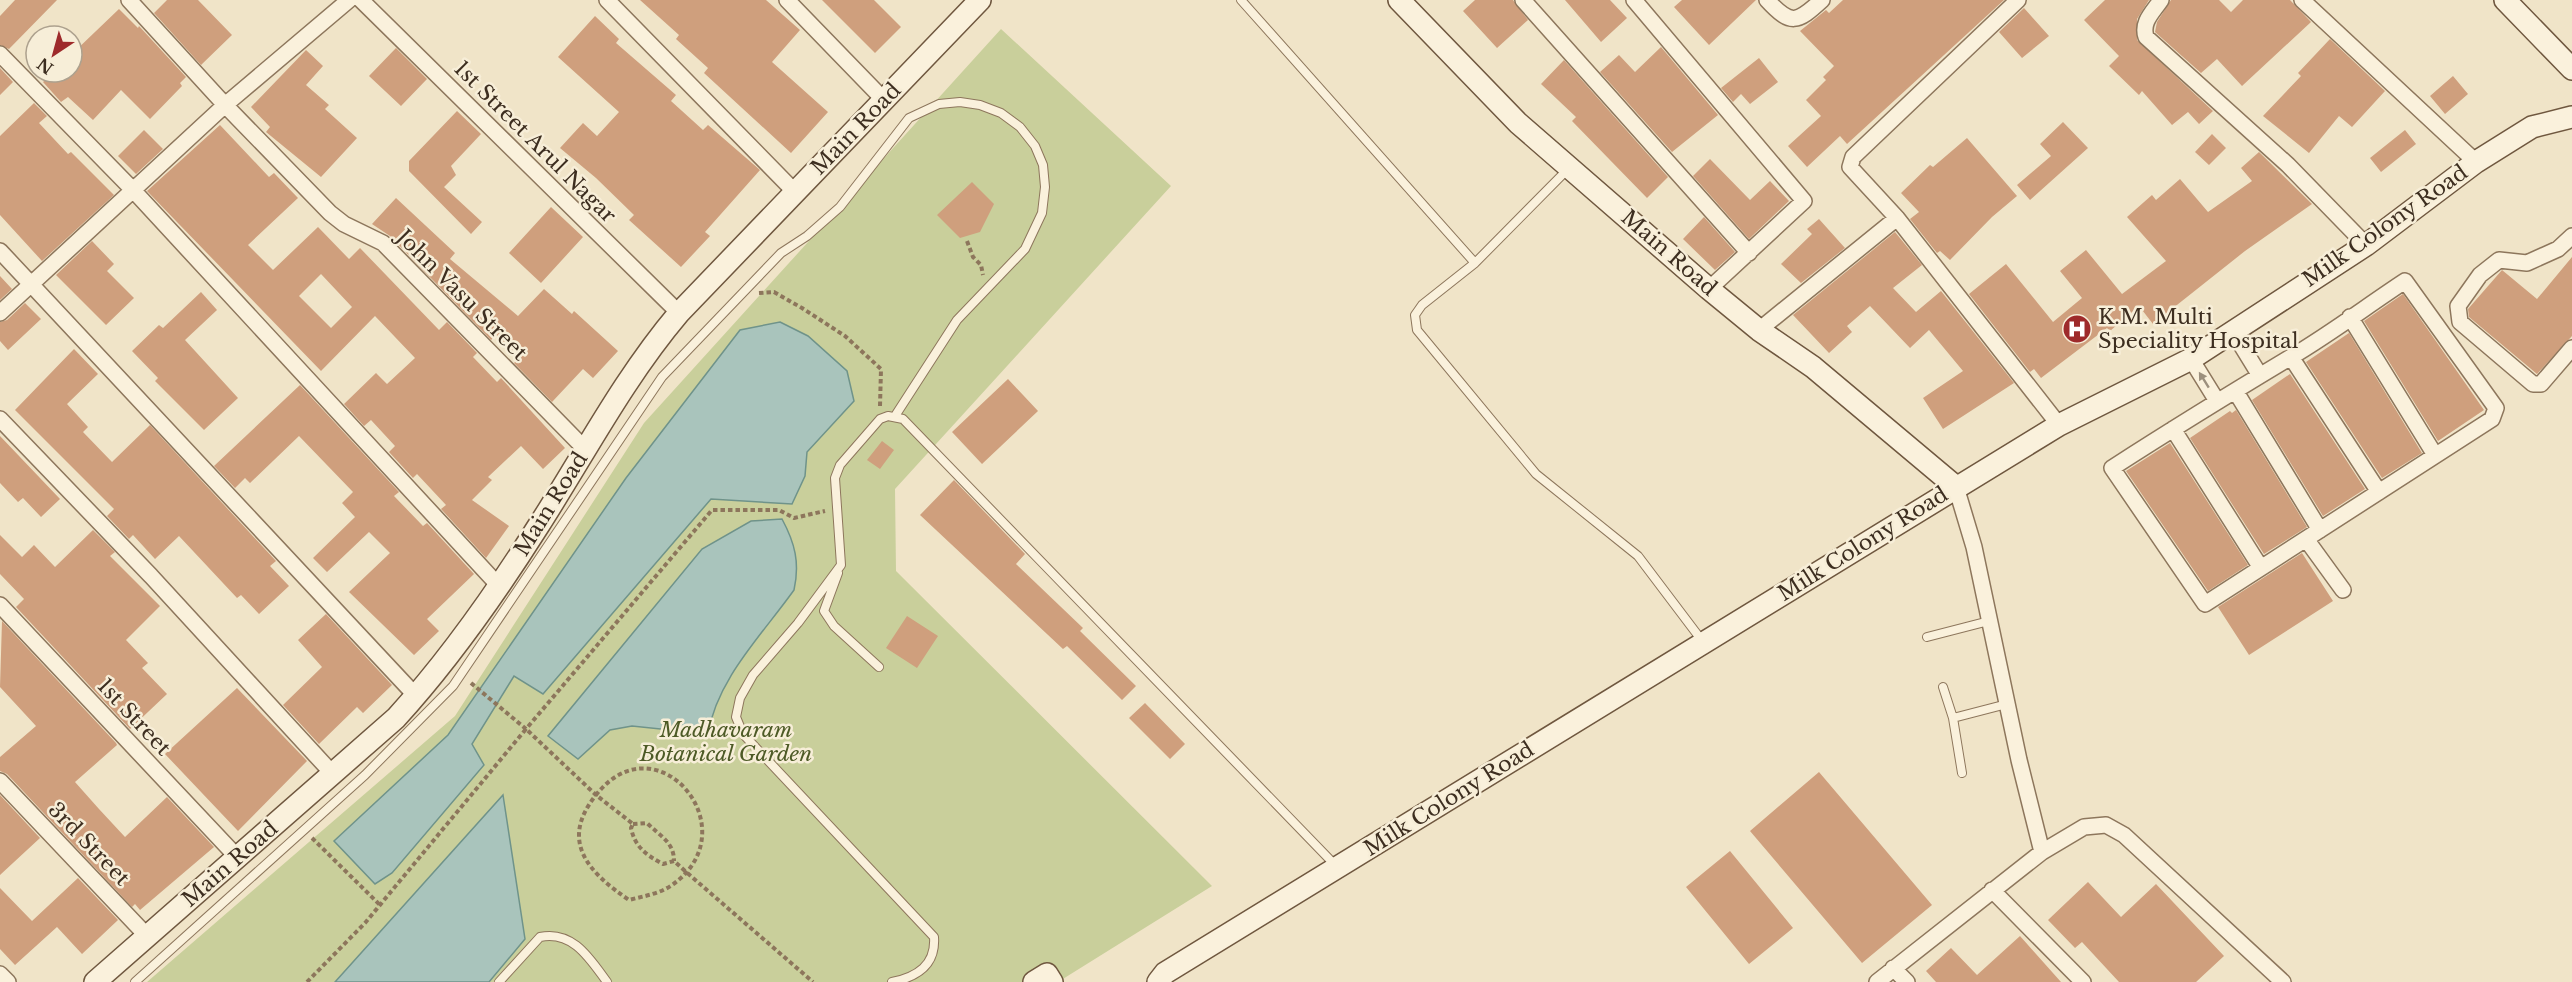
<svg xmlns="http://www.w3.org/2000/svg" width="2572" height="982" font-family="'Libre Baskerville',serif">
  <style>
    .green { fill: #c9cf9b }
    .water { fill: #a9c4bc; stroke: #6f938a; stroke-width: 1.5 }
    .building { fill: #cf9f7d; fill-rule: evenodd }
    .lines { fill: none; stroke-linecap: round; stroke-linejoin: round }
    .lane-casing { stroke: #8d765c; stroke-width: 10 }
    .street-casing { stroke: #8d765c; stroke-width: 18 }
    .secondary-casing { stroke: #6f573f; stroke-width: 24 }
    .path { stroke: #8d765c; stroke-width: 4; stroke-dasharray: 4.5 3; stroke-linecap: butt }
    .lane { stroke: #faf1dc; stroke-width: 8 }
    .street { stroke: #faf1dc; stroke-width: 15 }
    .secondary { stroke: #faf1dc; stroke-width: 21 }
    .oneway { fill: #9c907e }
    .labels { text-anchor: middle; stroke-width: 5; stroke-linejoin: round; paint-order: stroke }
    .street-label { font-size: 21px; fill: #3d2e20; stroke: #f7eed8 }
    .poi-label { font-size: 21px; fill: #3d2e20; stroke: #f7eed8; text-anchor: start }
    .park-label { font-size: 21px; font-style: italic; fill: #4d5a26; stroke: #f7eed8 }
  </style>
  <rect width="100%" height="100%" fill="#f0e4c8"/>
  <!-- green -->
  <path class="green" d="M1001,29l170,157 -276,303 1,82 316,315 -154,96h-911l308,-266 189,-293z"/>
  <!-- water -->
  <path class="water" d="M780,322l28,14 39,35 7,30 -47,51 -2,24 -13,28 -81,-5 -168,195 -29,-18 -42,68 12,21 -92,108 -17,11 -41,-43 114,-106 178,-257 114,-148z
    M782,519c13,24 18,44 12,71 -32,45 -77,89 -86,144l-76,-8 -22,4 -32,29 -30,-23 154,-187 49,-28z
    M503,795l22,144 -36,43h-154z"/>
  <!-- building -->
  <path class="building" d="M15,0h42l-48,49 -9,-4v-29z
    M167,0h31l34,35 -31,30 -47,-52z
    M640,0h126l34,30 -28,32 56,50 -37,41 -87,-80 4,-5 -32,-29 3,-4z
    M822,0h52l27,27 -26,26z
    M1475,0h38l15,20 -31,28 -34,-37z
    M1565,0h45l17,18 -26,24z
    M1682,0h74l-47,45 -35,-38z
    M1843,0h161l-157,144 -7,-8 -33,31 -19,-21 33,-30 -15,-16 20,-20 -3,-3 11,-11 -34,-35 26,-21 3,3z
    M2105,0h44l-12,19v21l76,71 -14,13 -11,-12 -16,13 -30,-34 -3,4 -30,-29 10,-10 -35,-36z
    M2171,0h48l12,12 12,-12h47l21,22 -69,64 -25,-27 -16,14 -46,-41 2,-10z
    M2024,8l25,28 -27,22 -23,-26z
    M119,9l19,19 1,-2 47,51 -6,6 2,3 -32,33 -29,-29 -28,30 -25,-23 -7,5 -18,-20 10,-10h19v-18z
    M595,16l24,23 -3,4 60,52 -5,6 32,29 5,-5 52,45 -55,62 5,4 -29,31 -52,-47 5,-5 -38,-37 -36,-30 23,-25 14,13 22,-24 -61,-55z
    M2330,39l55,52 -33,36 -13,-11 -30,37 -46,-37 38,-40 -3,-3z
    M1661,47l57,68 -46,37 -72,-80 19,-17 16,17z
    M396,48l31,31 -26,27 -32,-30z
    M306,50l17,16 -17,19 23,20 -4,4 32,29 -36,39 -55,-45 4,-5 -19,-20z
    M1759,58l19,24 -28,22 -9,-10 -8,8 -12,-14z
    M1564,60l104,117 -21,21 -75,-77 4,-4 -35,-33z
    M0,68l13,14 -13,13z
    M2453,76l15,18 -23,20 -15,-18z
    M34,103l13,13 -8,7 29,31 3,-2 43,43 -72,66 -42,-46v-79z
    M457,111l24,23 -30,32 5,9 -12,12 38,35 -11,12 -62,-63v-10z
    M2063,122l25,26 -58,52 -13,-15 34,-29 -11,-12z
    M220,125l49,52 5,-4 24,25 -50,47 25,25 45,-43 31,32 11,-11 79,82 8,-8 30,31 -4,4 24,25 4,-4 64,70 -22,21 -22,-23 -33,31 4,3 -20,20 37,26 -23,32 -45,-49 5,-4 -29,-31 -4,4 -24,-26 6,-6 -24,-26 -7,6 -20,-22 32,-31 11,11 28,-26 -40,-42 -54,55 -174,-180zM321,274l31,33 -21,21 -32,-32z
    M144,130l19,19 -27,25 -18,-18z
    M2405,130l11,14 -35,28 -11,-14z
    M2212,134l14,14 -17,17 -14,-13z
    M1967,138l50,58 -25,21 -42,43 -10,-9 -3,2 -27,-34 9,-7 -18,-19 29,-28 3,2z
    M2259,152l53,52 -67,47 -92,73 -14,-18 -29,25 -3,-3 -66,50 -7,-9 -4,3 -61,-78 37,-30 47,58 29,-24 -22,-27 26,-21 36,44 44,-33 -39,-44 25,-22 4,5 24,-21 28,33 44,-31 -11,-13z
    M1710,159l40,41 20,-19 19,20 -40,38 -56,-63z
    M972,182l22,22 -14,28 -20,6 -23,-23z
    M396,198l59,55 -5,6 68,57 26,-27 28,25 2,-3 44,40 -25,27 -10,-9 -31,33 -38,-39 6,-6 -24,-22 -5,5 -101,-104 -18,-12z
    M551,207l32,30 -42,46 -32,-30z
    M1704,217l31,35 -20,18 -32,-31z
    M1819,219l26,29 -44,35 -20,-19 31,-30 -5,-5z
    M1895,232l27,33 -29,23 23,24 25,-21 73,92 -71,46 -20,-31 40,-27 -34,-41 -19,18 -40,-42 -23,20 5,6 -23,21 -36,-38z
    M92,241l22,23 -7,7 27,27 -28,27 -50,-50z
    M2572,257v79l-35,38 -68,-57 -1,-8 34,-39 35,29z
    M0,276l12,13 -12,11z
    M201,292l16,18 -32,30 53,58 -34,32 -49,-49 3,-3 -26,-27 27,-26 4,3z
    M2403,294l81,116 -46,31 -74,-120z
    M25,303l16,16 -33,31 -8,-9v-19l7,-2z
    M2349,333l73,120 -40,25 -76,-116z
    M74,349l24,25 -31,30 21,23 -5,5 29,30 38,-37 126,136 -6,5 19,20 -30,28 -18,-19 -4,3 -58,-62 -24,23 -22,-24 -4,4 -22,-23 7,-7 -99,-99z
    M2290,374l75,115 -42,27 -71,-116z
    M1008,379l30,32 -56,53 -30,-32z
    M300,385l99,107 -5,4 29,30 4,-3 47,51 -47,45 12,12 -25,24 -65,-63 41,-39 -21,-21 -42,40 -14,-14 42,-41 -13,-14 11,-11 -54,-56 -49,47 -5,-5 -10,10 -21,-22z
    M2236,410l71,117 -43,27 -74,-116 40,-27 2,2z
    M0,436l60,63 -19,18 -18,-19 -5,4 -18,-19z
    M882,441l12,9 -14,19 -13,-9z
    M2170,443l78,122 -40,26 -82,-120z
    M954,480l71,74 -9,10 67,64 -3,3 56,55 -14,14 -55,-54 -4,3 -143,-134z
    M93,530l22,22 -5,4 50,50 -34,34 22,23 -6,5 25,26 -37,35 -114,-122 8,-8 -24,-25v-39l22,22 12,-12 21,22z
    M2302,553l31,48 -84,54 -31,-48z
    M326,614l66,71 -29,28 -6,-6 -38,37 -36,-39 39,-38 -24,-27z
    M907,616l31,20 -21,32 -31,-20z
    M2,621l114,122 1,2 -42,37 24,27 26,28 42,-40 47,50 -74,63 -5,-6 -3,3 -125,-133 -7,-3v-14l36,-31 -36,-39z
    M237,688l70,73 -69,70 -73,-77z
    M1145,703l40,41 -15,15 -41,-41z
    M1819,772l113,133 -70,58 -112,-132z
    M0,795l40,43 -40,37z
    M1730,851l63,77 -44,36 -63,-77z
    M78,878l40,42 -36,34 -25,-27 -42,38 -15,-16v-61l32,33z
    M2088,882l33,35 35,-33 68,72 -28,26h-77l-37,-40 -7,6 -27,-28z
    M2020,936l41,46h-125l-10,-11 25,-23 26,27z"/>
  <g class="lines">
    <!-- lane casing -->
    <g class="lane-casing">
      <path id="lane" d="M1241,0l234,263 94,-95
        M1475,263l-53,42 -7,10 2,15 119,144 102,82 65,86
        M838,573l-14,38 10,15 45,41
        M1927,637l62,-16
        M1943,687l10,31 9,55
        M1953,718l54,-14
        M135,982l230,-207 88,-89 209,-309 119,-124 26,-17 33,-29 69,-89 30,-14 21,-2 20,3 21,8 19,14 15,19 8,19 2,22 -3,26 -17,36 -68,71 -62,96
        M499,982l41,-45c33,-7 50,22 67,45
        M892,982c25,-5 44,-17 42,-45l-191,-203 -7,-17 4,-19 13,-23 45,-52 43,-58 -6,-87 5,-13 40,-46 8,-3 15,3 433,447"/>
    </g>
    <!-- street casing -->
    <g class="street-casing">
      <path id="street" d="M129,0l96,105 105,108 14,11 39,19 202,206
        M361,0l318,313
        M607,0l188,192
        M787,0l97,100
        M1523,0l226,253
        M1634,0l170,201 -95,88
        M1767,0c24,26 30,23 55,0
        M2018,0l-165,157 -3,10 47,51 162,207
        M2161,0c-8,12 -20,22 -15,37l142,128 78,80
        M2302,0l174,162
        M0,54l133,136 366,396
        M2572,236l-14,13 -31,14 -28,-3 -19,15 -22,31 2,16 73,62h8l31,-36
        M0,251l416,445
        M2405,281l91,127 -4,11 -287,185 -93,-136c59,-38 119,-75 179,-111 39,-23 76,-51 114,-76z
        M0,313l225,-208 124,-105
        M2350,317l85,138
        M1759,330l138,-112
        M2232,330l27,44
        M2291,357l88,135
        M2191,359l26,42
        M2236,392l84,138
        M0,419l151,157 181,197
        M2173,429l88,139
        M1956,487l18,60 45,213 23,92
        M2306,539l37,51
        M0,605l238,253
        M0,781l147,155
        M1992,890l91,92
        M1893,968l14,14
        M0,974l8,8
        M1877,982l165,-130 42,-25 22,-2 18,10 159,147"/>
    </g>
    <!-- secondary casing -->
    <g class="secondary-casing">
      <path id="secondary" d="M1399,0l119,123 191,166 50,41 54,37 143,120
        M2505,0l67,69
        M95,982l301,-264c54,-59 100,-125 143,-193 46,-72 85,-147 140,-212l301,-313
        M1034,982l13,-8 5,8
        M1158,982l7,-9 894,-548 132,-66 175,-114 110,-83 56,-35 40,-10"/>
    </g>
    <!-- path -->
    <path class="path" d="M967,241l6,16 8,8 2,10
      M759,293l15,-1 28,16 43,28 36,33 -1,37
      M471,683l55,46 186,-219h67l15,8 31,-7
      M633,824l14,-1c13,13 27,19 27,38
      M312,838l68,67
      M307,982l58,-59 161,-194 70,66c-37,46 -8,77 33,105 15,-4 30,-6 43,-15 79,-55 -15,-168 -76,-90l37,29 -2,4c4,19 15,27 32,36l11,-3 11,10 128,111"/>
    <!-- lane -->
    <use href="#lane" class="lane"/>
    <!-- street -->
    <use href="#street" class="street"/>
    <!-- secondary -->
    <use href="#secondary" class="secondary"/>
  </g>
  <!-- one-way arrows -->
  <defs><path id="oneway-solid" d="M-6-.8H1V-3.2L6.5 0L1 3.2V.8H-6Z" transform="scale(1.5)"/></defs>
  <use class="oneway" href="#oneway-solid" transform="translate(2204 380) rotate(-122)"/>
  <!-- icons -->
  <defs>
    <g id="hospital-disc" transform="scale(1.5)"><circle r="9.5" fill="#9e2a2b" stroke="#f7eed8"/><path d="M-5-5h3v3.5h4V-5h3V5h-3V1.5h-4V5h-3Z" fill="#fff"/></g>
  </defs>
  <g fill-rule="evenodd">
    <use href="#hospital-disc" x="2077" y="329"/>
  </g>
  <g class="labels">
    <!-- street labels -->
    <g class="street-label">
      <text transform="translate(856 129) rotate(-46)" y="7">Main Road</text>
      <text transform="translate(535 142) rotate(45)" y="7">1st Street Arul Nagar</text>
      <text transform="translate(2385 226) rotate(-35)" y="7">Milk Colony Road</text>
      <text transform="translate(1669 253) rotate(41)" y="7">Main Road</text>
      <text transform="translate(462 295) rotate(45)" y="7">John Vasu Street</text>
      <text transform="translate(551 504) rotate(-58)" y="7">Main Road</text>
      <text transform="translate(1863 544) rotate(-32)" y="7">Milk Colony Road</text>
      <text transform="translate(134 717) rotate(47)" y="7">1st Street</text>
      <text transform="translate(1449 799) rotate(-32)" y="7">Milk Colony Road</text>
      <text transform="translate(89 844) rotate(46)" y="7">3rd Street</text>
      <text transform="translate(230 864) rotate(-41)" y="7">Main Road</text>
    </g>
    <!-- poi labels -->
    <g class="poi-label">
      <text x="2098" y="324">K.M. Multi<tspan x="2098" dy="24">Speciality Hospital</tspan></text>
    </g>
    <!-- park labels -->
    <g class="park-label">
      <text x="726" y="737">Madhavaram<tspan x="726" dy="24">Botanical Garden</tspan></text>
    </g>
  </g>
  <!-- north arrow -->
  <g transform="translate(54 54) rotate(216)"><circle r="28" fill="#f7eed8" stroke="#ada18e" stroke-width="1.5"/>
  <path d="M0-4.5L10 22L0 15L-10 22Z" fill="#9e2a2b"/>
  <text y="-9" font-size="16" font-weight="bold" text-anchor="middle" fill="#3d2e20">N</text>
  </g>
</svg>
